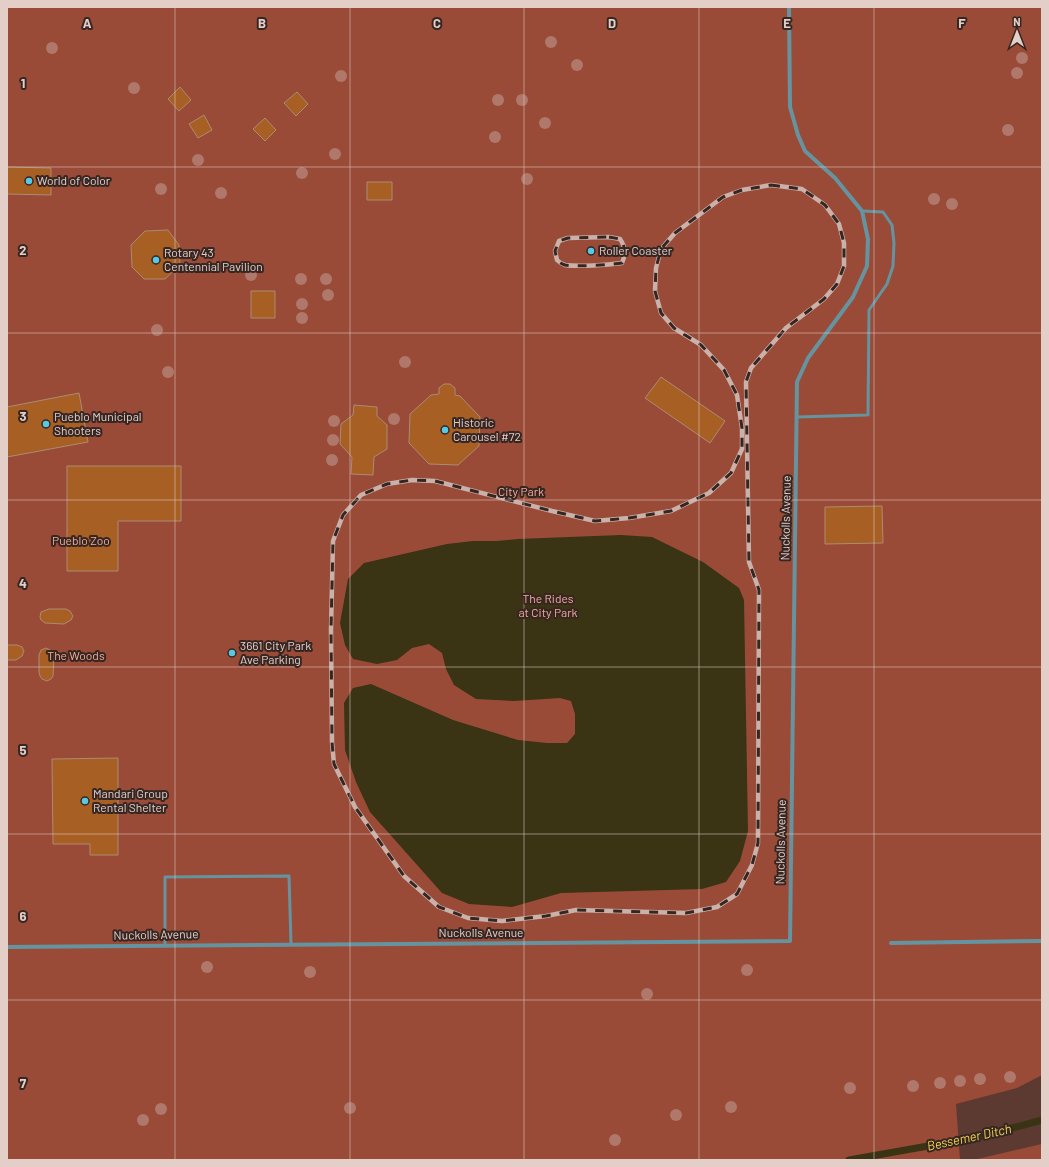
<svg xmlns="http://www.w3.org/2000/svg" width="1049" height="1167" font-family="Barlow,sans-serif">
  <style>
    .green { fill: #994b37 }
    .water { fill: #3a3314 }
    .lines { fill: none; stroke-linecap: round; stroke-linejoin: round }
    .stream { stroke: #3a3314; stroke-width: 7 }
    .building { fill: #a85f23; stroke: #ac8b75 }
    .lane { stroke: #6594a0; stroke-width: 3 }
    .street { stroke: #6594a0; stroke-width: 4 }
    .rail-casing { stroke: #cab2ab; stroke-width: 4.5 }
    .rail { stroke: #362622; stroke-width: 3; stroke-dasharray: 9; stroke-linecap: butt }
    .tree { fill: #af786a }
    .grid { fill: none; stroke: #e4cec8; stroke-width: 1; stroke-opacity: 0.55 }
    .poi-dot { fill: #58c9e3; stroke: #362622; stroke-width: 1.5 }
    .labels { text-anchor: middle; stroke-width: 4; stroke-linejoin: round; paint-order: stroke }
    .poi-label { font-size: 12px; fill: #e4cec8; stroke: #362622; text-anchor: start }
    .park-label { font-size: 12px; fill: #f3ab98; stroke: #362622 }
    .street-label { font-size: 12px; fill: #e4cec8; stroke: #362622 }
    .water-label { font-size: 13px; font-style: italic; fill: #f2d250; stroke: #362622 }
    .grid-label { font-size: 13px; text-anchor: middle; font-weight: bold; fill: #e4cec8; stroke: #362622; stroke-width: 4; stroke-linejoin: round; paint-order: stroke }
  </style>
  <rect width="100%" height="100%" fill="#5c3a31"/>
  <!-- green -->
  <path class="green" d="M7,7h1035v1068l-25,13 -61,16 4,56h-953z
    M1042,1144v16h-69z"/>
  <!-- water -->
  <path class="water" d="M621,535l31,2 51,25 36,26 5,12 4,231 -8,30 -14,21 -24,7 -141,4 -49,14 -43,-3 -27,-11 -72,-81 -14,-30 -11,-32 -1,-47 9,-15 18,-4 82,36 65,20 29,3h20l8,-9v-20l-4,-13 -11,-3 -46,3 -38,-2 -22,-14 -8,-16 -4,-16 -13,-9 -17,4 -15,12 -20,4 -24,-5 -8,-14 -5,-22 8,-44 16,-16 83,-19 26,-3h24l21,-2z"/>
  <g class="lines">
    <!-- stream -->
    <path class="stream" d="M849,1160l130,-23 63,-17"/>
  </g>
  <!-- building -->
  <path class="building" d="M180,87l11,13 -12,11 -11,-12z
    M297,92l11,12 -12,12 -12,-13z
    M204,115l8,15 -14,8 -9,-14z
    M265,118l11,12 -11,11 -12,-12z
    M7,167l44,1v27l-44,-1z
    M367,182h25v18h-25z
    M168,230l11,15 1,20 -15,14h-21l-12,-12 -1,-22 14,-14z
    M251,291h24v27h-24z
    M661,377l64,44 -15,22 -65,-45z
    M444,384h6l5,4v7l5,1 20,21 -1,29 -21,19 -29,-1 -20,-21 1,-29 21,-19 8,-1v-6z
    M79,393l9,49 -81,15v-50z
    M354,405l23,2v9l10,9v24l-13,8 -1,18 -22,-1 1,-17 -12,-13 1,-20 12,-9z
    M67,466h114v55h-63v50h-51z
    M882,506l1,37 -58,1v-37z
    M49,609h17l4,2 3,5 -2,4 -7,4 -19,-1 -4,-3 -1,-3 1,-5z
    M7,645h10l5,2 2,4 -2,5 -6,4h-9z
    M46,648l4,2 4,7 -1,19 -2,3 -4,2 -5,-2 -2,-3 -1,-4v-17l2,-5z
    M118,758v97h-28v-11h-37l-1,-85z"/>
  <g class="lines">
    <!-- lane -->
    <path class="lane" d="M797,417l71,-2 1,-105 18,-26 6,-18 1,-23 -2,-18 -9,-13 -21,-1
      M165,945v-68l124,-1 2,68"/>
    <!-- street -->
    <path class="street" d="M891,943l151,-2
      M7,947l783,-6 7,-559 11,-24 45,-61 14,-31 1,-27 -6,-28 -27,-33 -30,-27 -7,-16 -8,-28 -1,-100"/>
    <!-- rail casing -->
    <g class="rail-casing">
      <path id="rail" d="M771,185l31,4 23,16 14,19 5,19v23l-7,18 -13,15 -38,29 -35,40 -5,14 3,180 10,28 -1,253 -6,22 -15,29 -20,13 -31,6 -110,-3 -30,6 -44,5 -34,-3 -29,-11 -35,-31 -49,-69 -21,-43 -2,-22 -1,-112 2,-89 10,-26 18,-20 26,-11 25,-4 23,1 117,30 43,10 34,-3 42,-7 38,-18 22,-20 11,-24v-21l-5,-33 -13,-25 -23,-25 -27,-17 -13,-15 -6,-22 1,-23 5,-19 14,-16 48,-36 19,-7z
        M609,237l11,2c6,9 6,14 2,24 -15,2 -43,4 -57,2 -3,-1 -6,-3 -8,-5l-2,-9 4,-10 9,-3z"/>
    </g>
    <!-- rail -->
    <use href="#rail" class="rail"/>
  </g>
  <!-- trees -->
  <g class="tree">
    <circle cx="551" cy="42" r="6"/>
    <circle cx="52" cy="48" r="6"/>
    <circle cx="1022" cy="58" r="6"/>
    <circle cx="577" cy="65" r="6"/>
    <circle cx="1017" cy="73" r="6"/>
    <circle cx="341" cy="76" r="6"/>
    <circle cx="134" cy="88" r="6"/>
    <circle cx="498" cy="100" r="6"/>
    <circle cx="522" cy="100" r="6"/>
    <circle cx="545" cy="123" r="6"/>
    <circle cx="1008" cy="130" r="6"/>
    <circle cx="495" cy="137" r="6"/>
    <circle cx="335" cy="154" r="6"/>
    <circle cx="198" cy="160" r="6"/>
    <circle cx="302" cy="173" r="6"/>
    <circle cx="527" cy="179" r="6"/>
    <circle cx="161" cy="189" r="6"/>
    <circle cx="221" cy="193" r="6"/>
    <circle cx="934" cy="199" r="6"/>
    <circle cx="952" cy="204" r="6"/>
    <circle cx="251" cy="275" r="6"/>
    <circle cx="301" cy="279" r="6"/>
    <circle cx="326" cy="279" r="6"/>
    <circle cx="328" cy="295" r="6"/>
    <circle cx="302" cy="304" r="6"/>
    <circle cx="302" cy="318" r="6"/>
    <circle cx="157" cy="330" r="6"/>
    <circle cx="405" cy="362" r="6"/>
    <circle cx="168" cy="372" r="6"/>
    <circle cx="394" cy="419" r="6"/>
    <circle cx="334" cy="421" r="6"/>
    <circle cx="333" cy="440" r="6"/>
    <circle cx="332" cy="460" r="6"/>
    <circle cx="207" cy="967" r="6"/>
    <circle cx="747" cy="970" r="6"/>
    <circle cx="310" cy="972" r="6"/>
    <circle cx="647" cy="994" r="6"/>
    <circle cx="1010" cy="1077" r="6"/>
    <circle cx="980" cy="1079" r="6"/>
    <circle cx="960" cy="1081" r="6"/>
    <circle cx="940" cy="1083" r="6"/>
    <circle cx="913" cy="1086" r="6"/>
    <circle cx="850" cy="1088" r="6"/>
    <circle cx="731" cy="1107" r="6"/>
    <circle cx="350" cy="1108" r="6"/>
    <circle cx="161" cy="1109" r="6"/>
    <circle cx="676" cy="1115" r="6"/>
    <circle cx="143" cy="1120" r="6"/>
    <circle cx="615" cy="1140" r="6"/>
  </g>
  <!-- grid -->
  <path class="grid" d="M175,7v1153M350,7v1153M524,7v1153M699,7v1153M874,7v1153M7,167h1035M7,333h1035M7,500h1035M7,667h1035M7,834h1035M7,1000h1035"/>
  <!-- markers -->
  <g class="poi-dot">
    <circle cx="29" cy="181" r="4"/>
    <circle cx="591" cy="251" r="4"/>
    <circle cx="156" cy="260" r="4"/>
    <circle cx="46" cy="424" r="4"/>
    <circle cx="445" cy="430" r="4"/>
    <circle cx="232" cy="653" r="4"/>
    <circle cx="85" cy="801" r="4"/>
  </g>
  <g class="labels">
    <!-- poi labels -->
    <g class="poi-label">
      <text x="37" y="185">World of Color</text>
      <text x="599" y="255">Roller Coaster</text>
      <text x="164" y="257">Rotary 43<tspan x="164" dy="14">Centennial Pavilion</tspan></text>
      <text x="54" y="421">Pueblo Municipal<tspan x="54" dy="14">Shooters</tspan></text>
      <text x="453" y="427">Historic<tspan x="453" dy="14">Carousel #72</tspan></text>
      <text x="240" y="650">3661 City Park<tspan x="240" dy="14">Ave Parking</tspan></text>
      <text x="93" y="798">Mandari Group<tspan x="93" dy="14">Rental Shelter</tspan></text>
    </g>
    <!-- park labels -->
    <g class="park-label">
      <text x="521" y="496">City Park</text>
      <text x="81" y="545">Pueblo Zoo</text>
      <text x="548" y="603">The Rides<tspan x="548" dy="14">at City Park</tspan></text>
      <text x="76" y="660">The Woods</text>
    </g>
    <!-- street labels -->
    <g class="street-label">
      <text transform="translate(786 518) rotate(-89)" y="4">Nuckolls Avenue</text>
      <text transform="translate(781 842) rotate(-89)" y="4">Nuckolls Avenue</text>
      <text x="481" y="937">Nuckolls Avenue</text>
      <text transform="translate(156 935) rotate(-1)" y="4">Nuckolls Avenue</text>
    </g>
    <!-- water labels -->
    <g class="water-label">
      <text transform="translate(969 1137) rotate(-12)" y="5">Bessemer Ditch</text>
    </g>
  </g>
  <g class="grid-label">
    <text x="87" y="28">A</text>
    <text x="262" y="28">B</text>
    <text x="437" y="28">C</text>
    <text x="612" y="28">D</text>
    <text x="787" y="28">E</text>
    <text x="962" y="28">F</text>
    <text x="23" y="88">1</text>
    <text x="23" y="255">2</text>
    <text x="23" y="421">3</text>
    <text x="23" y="588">4</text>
    <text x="23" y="755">5</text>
    <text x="23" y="921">6</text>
    <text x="23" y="1088">7</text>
  </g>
  <!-- border -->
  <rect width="1049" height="1167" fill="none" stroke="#e4cec8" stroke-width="16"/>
  <!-- north arrow -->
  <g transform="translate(1017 32)" stroke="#362622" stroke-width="3" paint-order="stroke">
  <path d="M0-3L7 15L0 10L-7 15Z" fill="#e4cec8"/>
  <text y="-6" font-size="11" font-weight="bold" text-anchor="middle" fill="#e4cec8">N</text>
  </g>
</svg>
